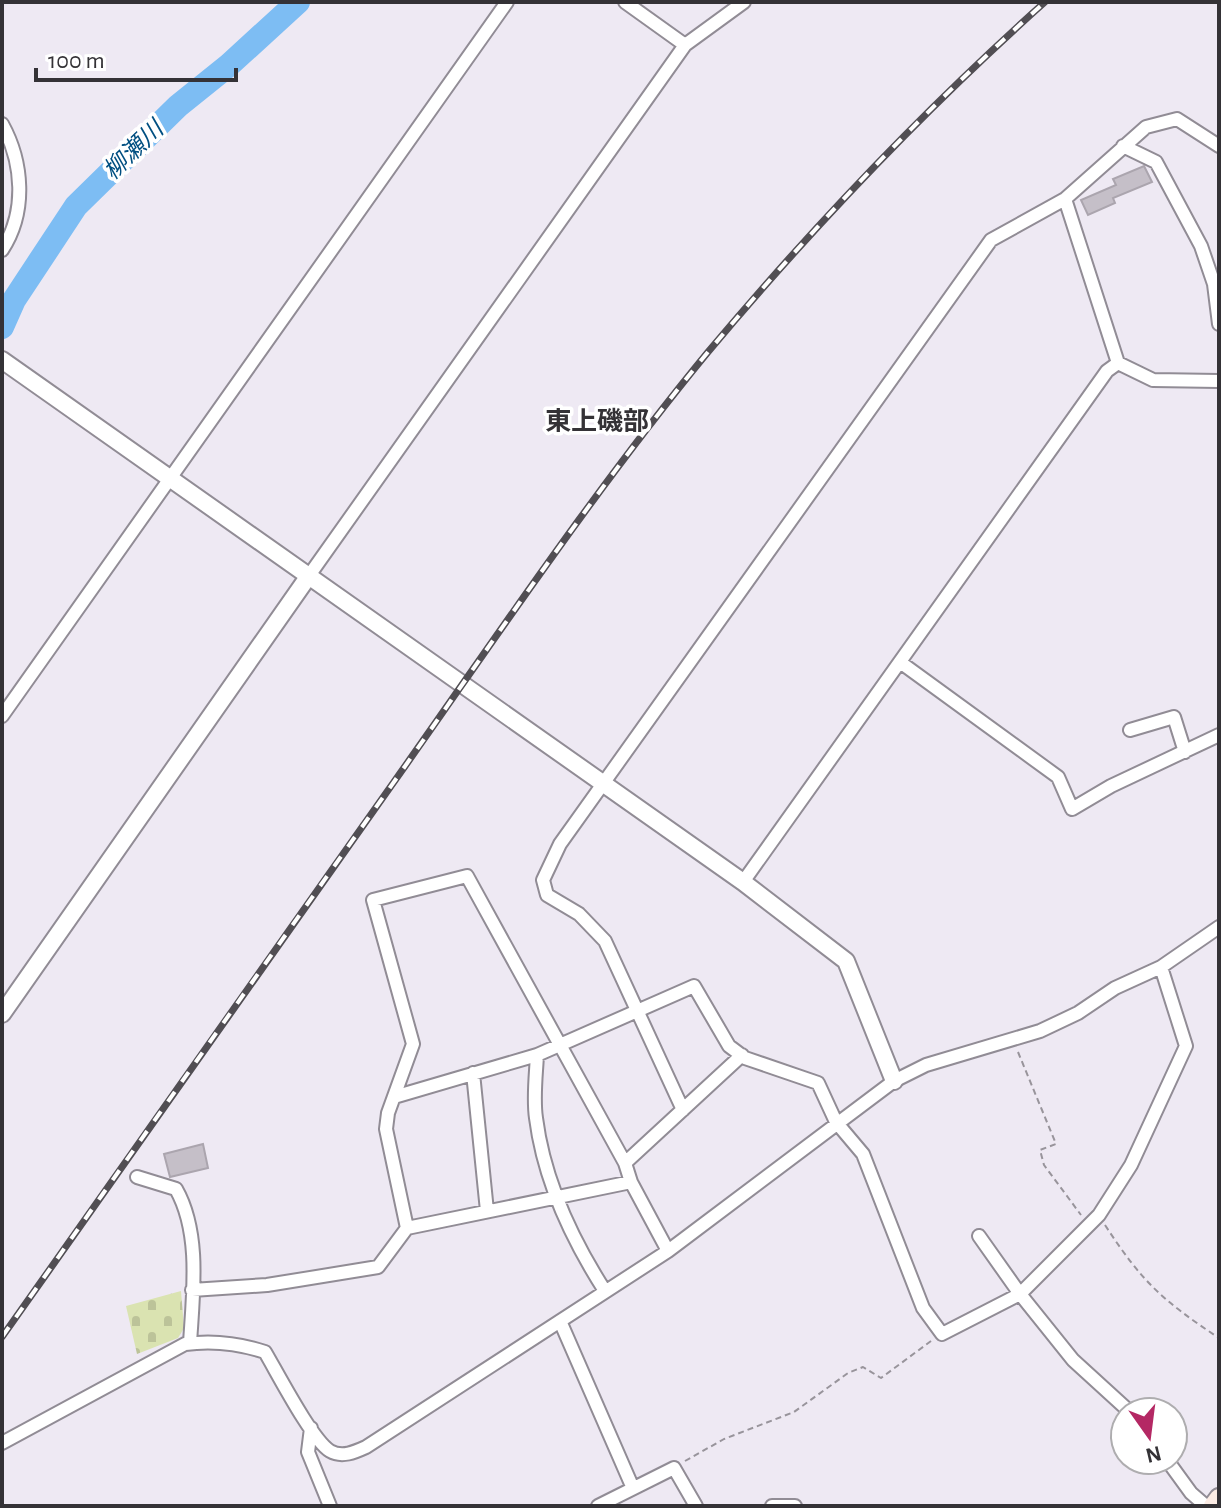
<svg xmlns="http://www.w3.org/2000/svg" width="1221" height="1508" font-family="'Alegreya Sans','Noto Sans JP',sans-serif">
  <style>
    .cemetery { fill: url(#cemetery-stones) }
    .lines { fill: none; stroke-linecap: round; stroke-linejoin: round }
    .river { stroke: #7dbdf3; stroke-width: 24 }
    .building { fill: #c5bfc8; stroke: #aba5ae; stroke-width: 2 }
    .minor-casing { stroke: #918c95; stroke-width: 16 }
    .tertiary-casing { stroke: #918c95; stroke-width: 20 }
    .secondary-casing { stroke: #918c95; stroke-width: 22 }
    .path { stroke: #98949b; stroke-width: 2; stroke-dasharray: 6 4; stroke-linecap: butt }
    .minor { stroke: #fff; stroke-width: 12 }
    .tertiary { stroke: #fff; stroke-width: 16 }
    .secondary { stroke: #fcece5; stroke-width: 18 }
    .rail-casing { stroke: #514e53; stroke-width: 7 }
    .rail { stroke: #fff; stroke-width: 4; stroke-dasharray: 12; stroke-linecap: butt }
    .labels { text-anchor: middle; stroke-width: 7; stroke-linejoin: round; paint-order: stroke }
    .water-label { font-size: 24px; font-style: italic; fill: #004f81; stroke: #fff }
    .quarter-label { font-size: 26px; font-weight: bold; fill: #343236; stroke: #fff }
  </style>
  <defs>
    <pattern id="cemetery-stones" width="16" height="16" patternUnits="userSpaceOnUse" patternTransform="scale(2)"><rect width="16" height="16" fill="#dae3b1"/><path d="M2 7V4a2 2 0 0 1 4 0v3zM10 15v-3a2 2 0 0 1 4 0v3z" fill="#bcc399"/></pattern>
  </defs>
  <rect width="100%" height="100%" fill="#eee9f3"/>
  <!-- cemetery -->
  <path class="cemetery" d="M181,1291l3,37 -6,10 -41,16 -11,-48z"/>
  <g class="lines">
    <!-- river -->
    <path class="river" d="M2,327l12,-27 62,-94 102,-100 51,-41 69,-63"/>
  </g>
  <!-- building -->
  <path class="building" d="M1144,166l8,16 -39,16 2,5 -27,12 -7,-15 35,-15 -3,-6z
    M203,1144l5,24 -38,9 -6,-23z"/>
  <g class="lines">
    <!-- minor casing -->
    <g class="minor-casing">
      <path id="minor" d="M625,2l60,43
        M2,124c21,38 25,88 0,126
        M1123,146l33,16 45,84 13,38 5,40
        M1065,199l53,164 35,17 66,1
        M308,577l377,-532 59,-43
        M900,662l158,115 14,32 39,-23 108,-51
        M2,716l505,-714
        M1130,730l44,-13 11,35
        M743,882l364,-511 11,-8
        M473,1073l14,138
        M394,1097l143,-42
        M683,1110l-78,-169 -26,-27 -32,-19 -4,-15 17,-36 431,-604 74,-41 81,-72 31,-8 42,27
        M625,1163l117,-108
        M137,1177l39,12c25,44 17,105 14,154
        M631,1182l-224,46 -21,-99 2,-16 25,-69 -40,-144 94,-24 158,287 6,19 37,69
        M979,1236l41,58 79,-79 32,-50 55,-119 -25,-79
        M192,1290l75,-5 111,-18 29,-39
        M605,1291c-34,-53 -61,-110 -69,-173 -3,-20 0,-43 1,-63l157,-69 35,60 16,12 73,25 18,39 27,32 60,154 19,26 78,-40 53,66 57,52
        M560,1321l72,165
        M311,1428l-3,24 22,54
        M2,1443l183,-99c29,-4 53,-1 80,8 13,22 47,88 65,99 12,7 25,1 36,-4l302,-196 226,-170 32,-16 114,-34 38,-18 37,-25 46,-21 58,-40
        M1167,1460l24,33 15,13
        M598,1506l76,-38 22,38
        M772,1506h23"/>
    </g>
    <!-- tertiary casing -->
    <g class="tertiary-casing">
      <path id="tertiary" d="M2,360l741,522 103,79 48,120
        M2,1014l306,-437"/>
    </g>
    <!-- secondary casing -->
    <g class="secondary-casing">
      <path id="secondary" d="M1213,1506l6,-8"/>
    </g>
    <!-- path -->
    <path class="path" d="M1018,1052l38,92 -16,6 4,15 37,50
      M1105,1225c37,57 58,76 114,113
      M685,1461l39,-22 70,-27 54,-39 15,-6 18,11 50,-37"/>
    <!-- minor -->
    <use href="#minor" class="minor"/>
    <!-- tertiary -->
    <use href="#tertiary" class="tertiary"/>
    <!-- secondary -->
    <use href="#secondary" class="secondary"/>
    <!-- rail casing -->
    <g class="rail-casing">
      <path id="rail" d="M2,1337c131,-186 262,-372 394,-558 101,-143 200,-291 312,-427 104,-124 216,-242 337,-350"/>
    </g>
    <!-- rail -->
    <use href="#rail" class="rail"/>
  </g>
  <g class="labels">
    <!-- water labels -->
    <g class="water-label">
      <text transform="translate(133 150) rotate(-44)" y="8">柳瀬川</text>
    </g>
    <!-- quarter labels -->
    <g class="quarter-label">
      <text x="597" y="430">東上磯部</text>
    </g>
  </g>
  <!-- border -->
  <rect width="1221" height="1508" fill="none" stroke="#343236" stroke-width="8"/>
  <!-- north arrow -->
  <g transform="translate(1149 1436) rotate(166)"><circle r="38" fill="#ffffff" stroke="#aeadaf" stroke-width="2"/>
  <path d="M0-6L14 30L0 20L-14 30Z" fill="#b42864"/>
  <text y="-12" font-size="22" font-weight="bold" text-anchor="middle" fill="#343236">N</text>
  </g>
  <!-- scale -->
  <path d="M36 68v12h200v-12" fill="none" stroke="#343236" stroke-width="4"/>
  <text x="48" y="68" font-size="24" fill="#343236" stroke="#ffffff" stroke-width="6" paint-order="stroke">100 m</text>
</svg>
